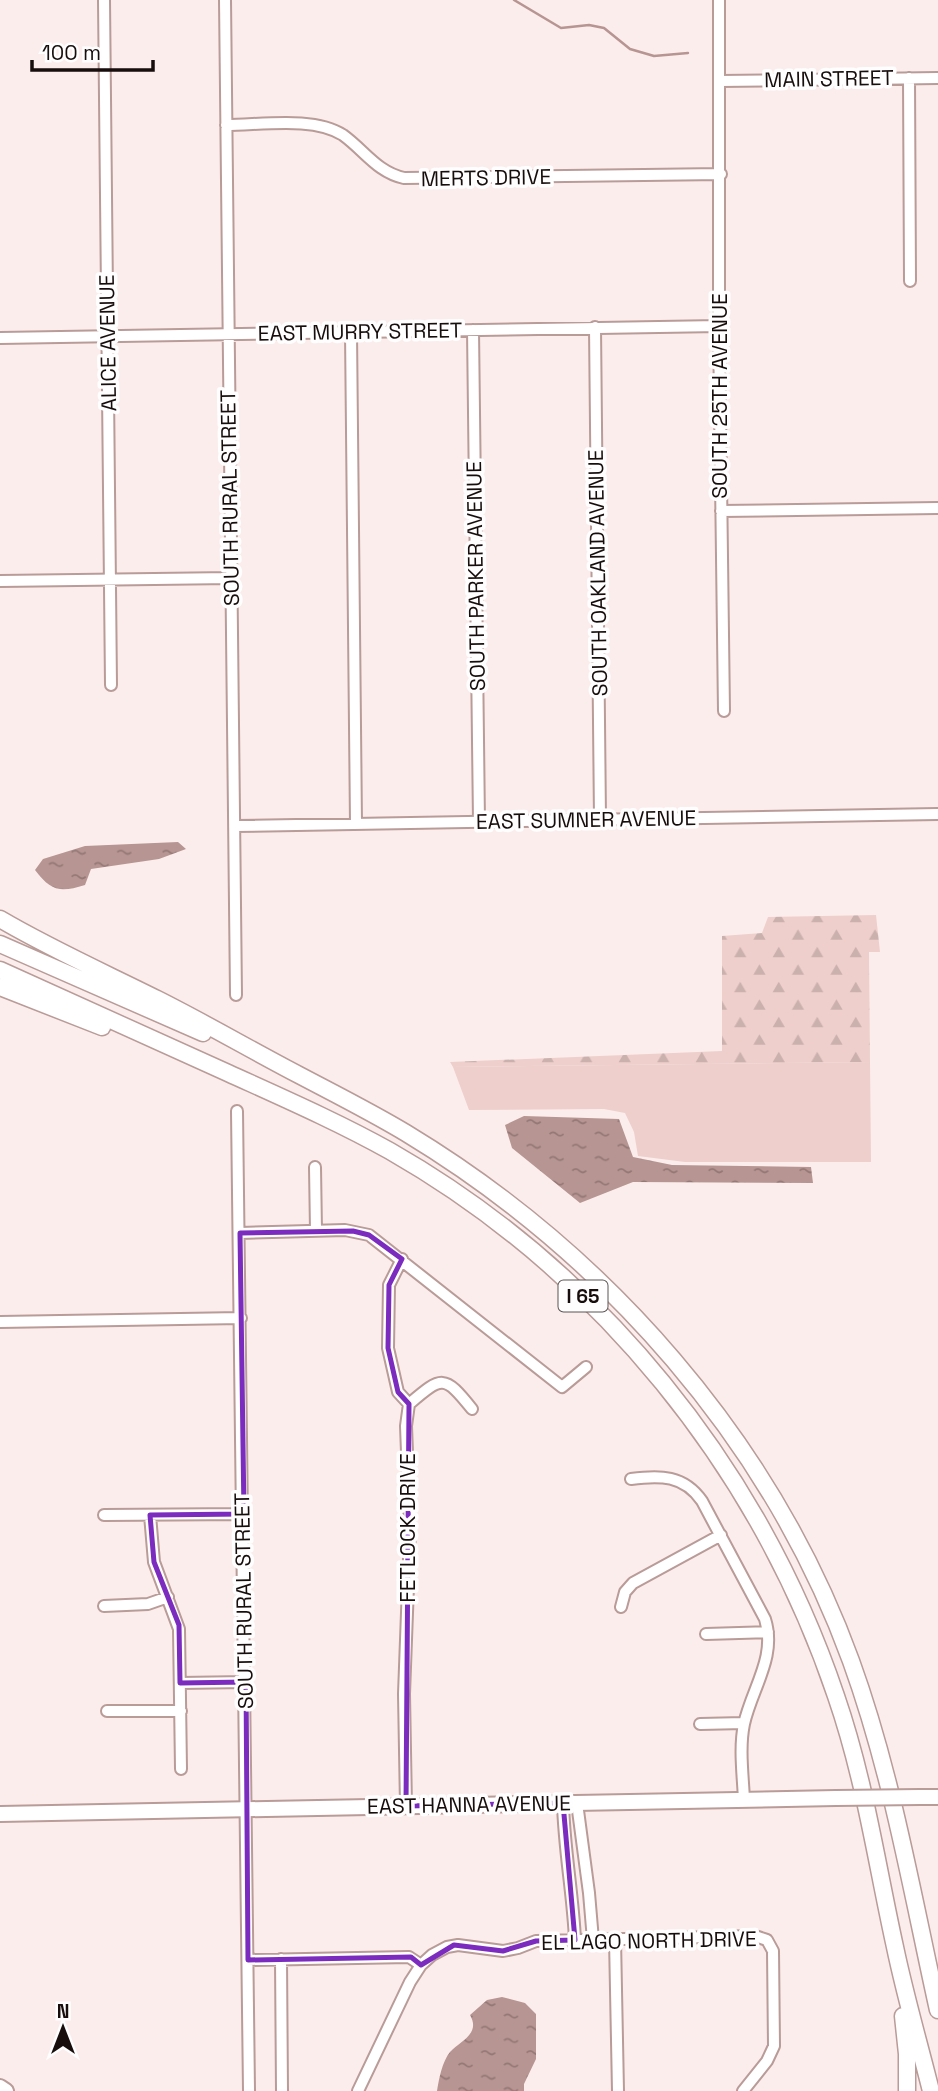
<svg xmlns="http://www.w3.org/2000/svg" width="938" height="2091" font-family="'Space Grotesk',sans-serif">
  <style>
    .green { fill: #eecfcc }
    .forest { fill: url(#forest-firs) }
    .water { fill: url(#water-ripples) }
    .lines { fill: none; stroke-linecap: round; stroke-linejoin: round }
    .stream { stroke: #b79592; stroke-width: 2.5 }
    .minor-casing { stroke: #b99b98; stroke-width: 14 }
    .major-casing { stroke: #b99b98; stroke-width: 18 }
    .highway-casing { stroke: #b99b98; stroke-width: 19 }
    .minor { stroke: #fff; stroke-width: 10 }
    .major { stroke: #fff; stroke-width: 14 }
    .highway { stroke: #fff; stroke-width: 16 }
    .major-bridge-casing { stroke: #b99b98; stroke-width: 18; stroke-linecap: butt }
    .major-bridge { stroke: #fff; stroke-width: 14 }
    .marked { fill: none; stroke: #7b2cbf; stroke-width: 5; stroke-linejoin: round }
    .labels { text-anchor: middle; stroke-width: 7; stroke-linejoin: round; paint-order: stroke }
    .shield { fill: #fefefe; stroke: #5c5555; stroke-width: 2 }
    .shield-label { font-size: 19px; font-weight: bold; fill: #170d0c }
    .street-label { font-size: 21px; fill: #170d0c; stroke: #fefefe }
  </style>
  <defs>
    <pattern id="forest-firs" width="22" height="20" patternUnits="userSpaceOnUse" patternTransform="scale(1.75)"><rect width="22" height="20" fill="#eecfcc"/><path d="M5 1l3.5 6h-7zM16 11l3.5 6h-7z" fill="#cbb1ae"/></pattern>
    <pattern id="water-ripples" width="26" height="14" patternUnits="userSpaceOnUse" patternTransform="scale(1.75)"><rect width="26" height="14" fill="#b79592"/><path d="M2 4q2-2 4 0t4 0M15 11q2-2 4 0t4 0" fill="none" stroke="#947876"/></pattern>
  </defs>
  <rect width="100%" height="100%" fill="#fbedec"/>
  <!-- green -->
  <path class="green" d="M870,1062l1,100h-186l-47,-6 -4,-24 -9,-19 -21,-4 -135,1 -16,-43z"/>
  <!-- forest -->
  <path class="forest" d="M876,915l4,37h-11l1,110 -417,5 -3,-5 272,-11v-115l40,-3 6,-16z"/>
  <!-- water -->
  <path class="water" d="M178,842l8,7 -27,10 -68,10 -6,16c-25,8 -34,6 -50,-15l8,-11 42,-13z
    M524,1116l95,3 14,38 39,8 139,2 2,16 -180,-1 -53,21 -68,-55 -7,-23z
    M502,1997l23,6 11,11v45l-12,25v7h-87c2,-12 5,-29 13,-39 10,-11 31,-18 20,-37l17,-15z"/>
  <g class="lines">
    <!-- stream -->
    <path class="stream" d="M514,0l47,28 28,-3 15,3 26,21 24,7 34,-3"/>
    <!-- minor casing -->
    <g class="minor-casing">
      <path id="minor" d="M104,0l7,685
        M225,0l11,995
        M719,0v326l5,385
        M909,78l1,203
        M720,81l218,-3
        M226,125c35,0 88,-9 117,10 22,16 34,37 61,43l317,-4
        M595,327l5,492
        M473,330l6,492
        M351,332l5,492
        M0,338l719,-12
        M721,511l217,-3
        M0,581l231,-3
        M235,826l703,-12
        M237,1111l12,980
        M315,1167l1,64
        M240,1233l105,-3 24,5 193,152 24,-20
        M402,1259l-13,26 -1,63 10,44 11,12 -3,22 4,105 -6,163 2,112
        M0,1322l241,-4
        M409,1404c33,-28 35,-30 63,5
        M631,1479c29,-4 53,-4 71,22l63,118c12,38 -13,69 -21,105 -5,24 -1,52 0,76
        M104,1515l140,-1
        M150,1515l4,47 25,67 2,140
        M104,1606l44,-2 20,-7
        M621,1607l4,-15 8,-9 88,-48
        M706,1634l62,-2
        M180,1683l66,-1
        M107,1711h74
        M700,1724l44,-1
        M563,1803c1,46 10,91 12,137
        M577,1803l12,90 4,47
        M615,1939l3,152
        M281,1959l1,132
        M248,1960l161,-3 12,8
        M358,2091l52,-109 11,-17 11,-10 15,-8 11,-2 45,6 15,-3 18,-7 219,-5 12,4 6,11 1,95 -7,15 -24,30"/>
    </g>
    <!-- major casing -->
    <g class="major-casing">
      <path id="major" d="M920,1797h18
        M0,1814l836,-16
        M0,2087l6,4"/>
    </g>
    <!-- highway casing -->
    <g class="highway-casing">
      <path id="highway" d="M0,919c51,30 105,54 157,80 48,24 94,51 142,76 36,19 72,37 107,58 200,121 365,308 445,528 41,113 61,232 87,349
        M0,944l203,89
        M0,970c76,35 152,69 228,103 55,25 110,49 162,78 210,120 369,317 446,545 29,84 40,165 59,251 10,48 24,96 36,144
        M0,987l102,40
        M903,2016l4,38v37"/>
    </g>
    <!-- minor -->
    <use href="#minor" class="minor"/>
    <!-- major -->
    <use href="#major" class="major"/>
    <!-- highway -->
    <use href="#highway" class="highway"/>
    <!-- major-bridge casing -->
    <g class="major-bridge-casing">
      <path id="major-bridge" d="M836,1798l84,-1"/>
    </g>
    <!-- major-bridge -->
    <use href="#major-bridge" class="major-bridge"/>
  </g>
  <!-- marked area -->
  <path class="marked" d="M353,1231l16,4 33,24 -13,26 -1,63 10,44 11,12 -3,402 157,-3 12,137 -39,1 -33,10 -49,-6 -33,20 -10,-8 -163,3 -2,-278 -66,1 -1,-58 -25,-63 -4,-47 94,-1 -4,-281z"/>
  <g class="labels">
    <!-- shield labels -->
    <rect class="shield" x="558.5" y="1280.5" width="49" height="31" rx="5"/>
    <g class="shield-label">
      <text x="583" y="1303">I 65</text>
    </g>
    <!-- street labels -->
    <g class="street-label">
      <text transform="translate(829 79) rotate(-1)" y="7">MAIN STREET</text>
      <text transform="translate(486 178) rotate(-1)" y="7">MERTS DRIVE</text>
      <text transform="translate(360 332) rotate(-1)" y="7">EAST MURRY STREET</text>
      <text transform="translate(108 343) rotate(-91)" y="7">ALICE AVENUE</text>
      <text transform="translate(720 396) rotate(-90)" y="7">SOUTH 25TH AVENUE</text>
      <text transform="translate(230 498) rotate(-91)" y="7">SOUTH RURAL STREET</text>
      <text transform="translate(598 573) rotate(-91)" y="7">SOUTH OAKLAND AVENUE</text>
      <text transform="translate(476 576) rotate(-91)" y="7">SOUTH PARKER AVENUE</text>
      <text transform="translate(586 820) rotate(-1)" y="7">EAST SUMNER AVENUE</text>
      <text transform="translate(408 1528) rotate(-90)" y="7">FETLOCK DRIVE</text>
      <text transform="translate(244 1601) rotate(-91)" y="7">SOUTH RURAL STREET</text>
      <text transform="translate(469 1805) rotate(-1)" y="7">EAST HANNA AVENUE</text>
      <text transform="translate(649 1941) rotate(-1)" y="7">EL LAGO NORTH DRIVE</text>
    </g>
  </g>
  <!-- north arrow -->
  <g transform="translate(63 2028)" stroke="#fefefe" stroke-width="5" paint-order="stroke">
  <path d="M0-5L12 26L0 18L-12 26Z" fill="#170d0c"/>
  <text y="-10" font-size="19" font-weight="bold" text-anchor="middle" fill="#170d0c">N</text>
  </g>
  <!-- scale -->
  <path d="M32 60v10h121v-10" fill="none" stroke="#170d0c" stroke-width="3.5"/>
  <text x="42" y="60" font-size="21" fill="#170d0c" stroke="#fefefe" stroke-width="5" paint-order="stroke">100 m</text>
</svg>
